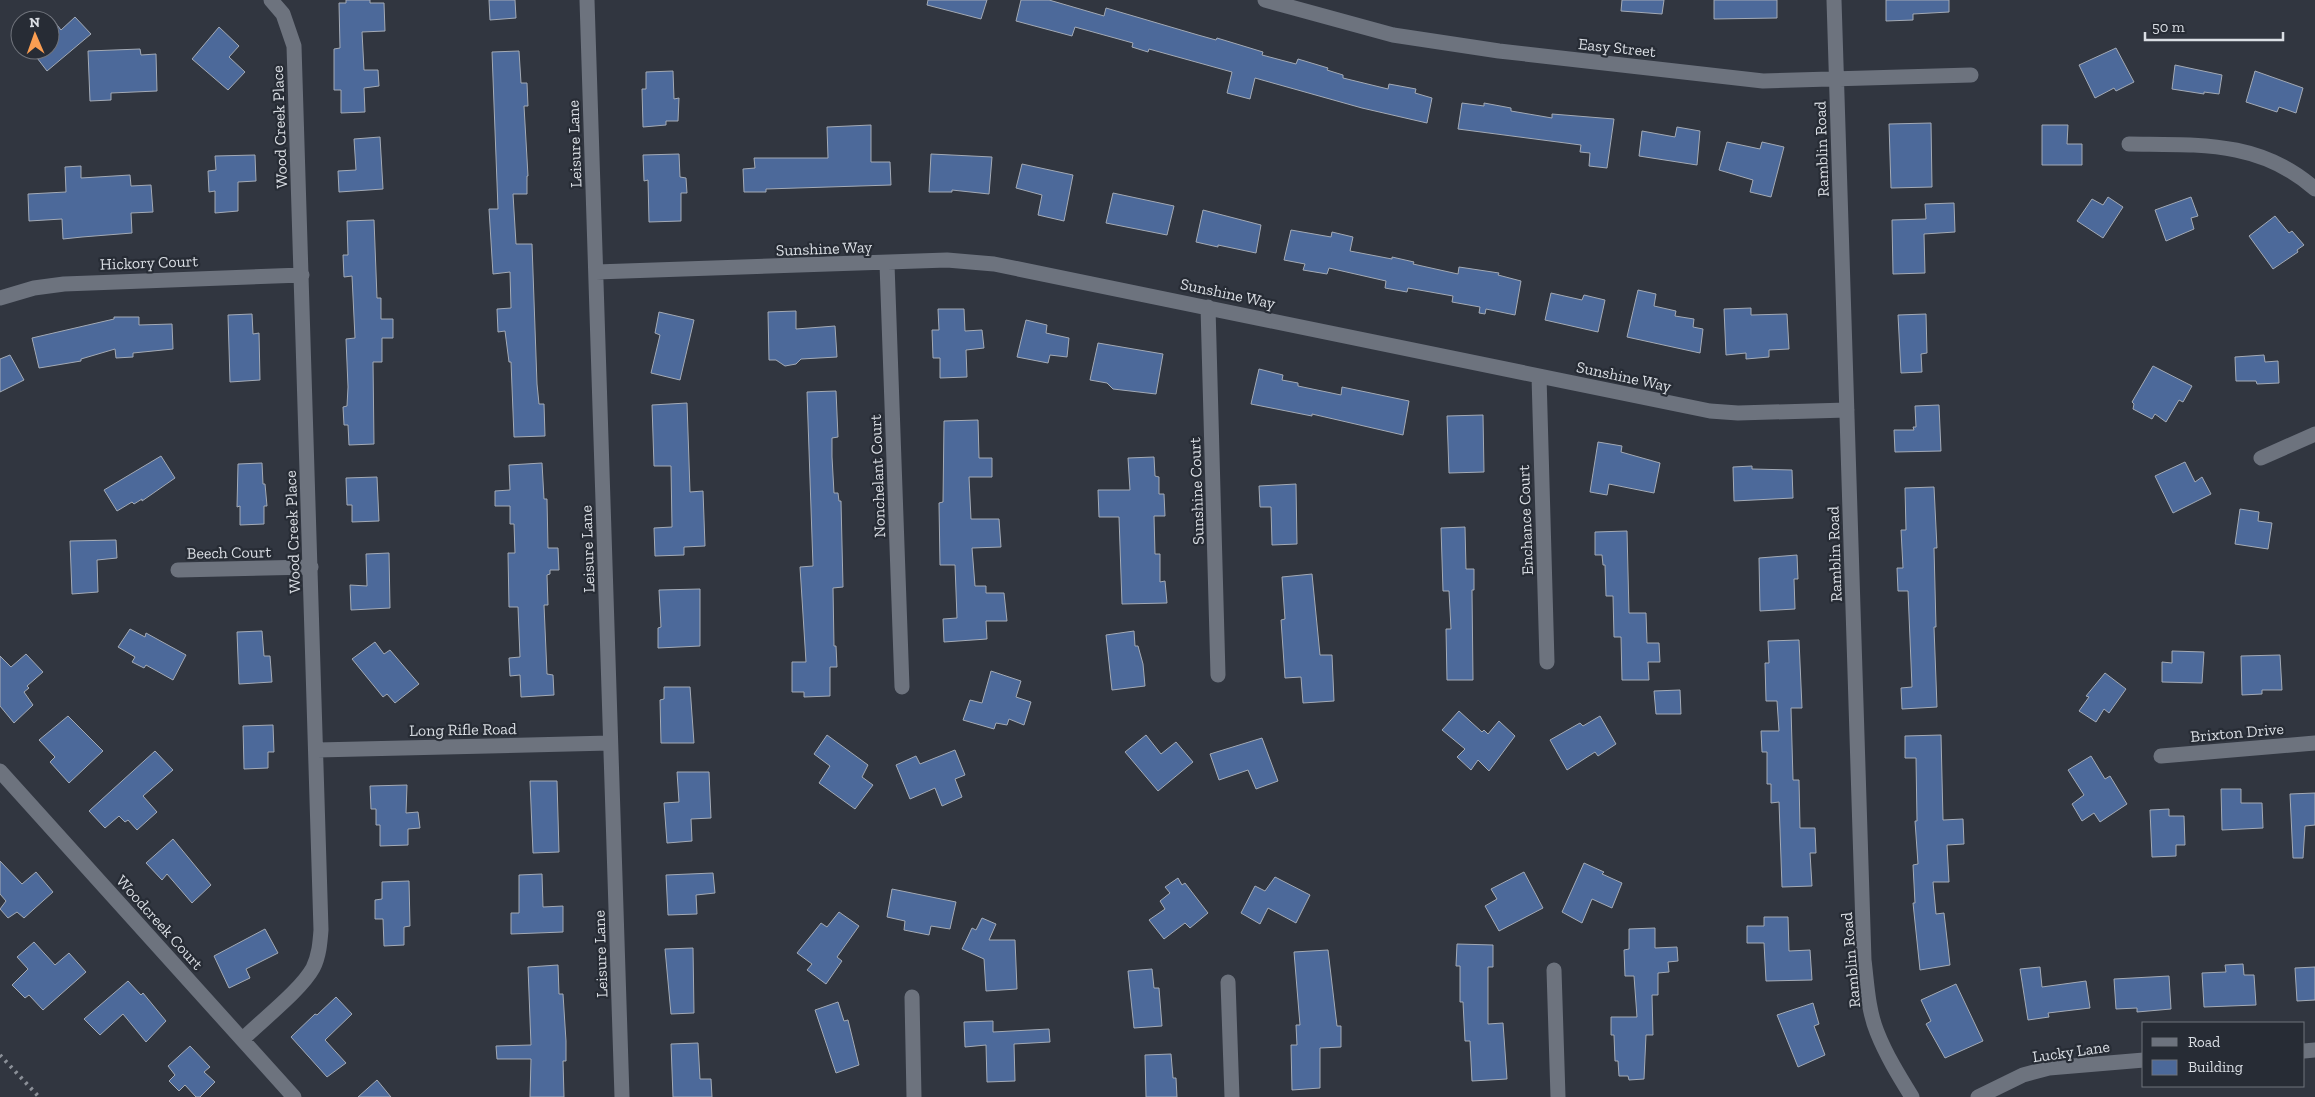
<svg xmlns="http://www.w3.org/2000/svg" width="2315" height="1097" font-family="'Zilla Slab',serif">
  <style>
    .building { fill: #4c699a; stroke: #a3aab5 }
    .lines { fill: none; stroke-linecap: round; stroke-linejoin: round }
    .minor { stroke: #6d737e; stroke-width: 15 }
    .rail { stroke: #8b9098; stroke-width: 4; stroke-dasharray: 2.5 5; stroke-linecap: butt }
    .labels { text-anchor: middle; stroke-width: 4.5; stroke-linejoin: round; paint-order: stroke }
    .street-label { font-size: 16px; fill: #dadee4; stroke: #272c35 }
  </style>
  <rect width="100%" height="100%" fill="#313640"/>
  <!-- building -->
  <path class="building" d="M346,0h24v3h14l1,28 -23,1 2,38h14l1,16 -15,2 1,24 -24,1v-23h-7v-41l6,-1 -1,-45h7z
    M489,0h26l1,18 -26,2z
    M928,0h59l-6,19 -54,-14z
    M1021,0h28l55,16 2,-8 92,27 18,5 1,-2 46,14 -1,3 34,9 2,-5 30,9 -1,2 16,5v3l45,11 1,-5 27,5 -1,4 17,5 -5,25 -65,-15 -107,-30 -5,21 -23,-6 5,-21 -83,-23 -1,3 -16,-5 1,-4 -58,-16 -3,9 -56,-15z
    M1622,0h42l-2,14 -41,-3z
    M1714,0h63v18l-63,1z
    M1886,0h63v12l-36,2v6l-27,1z
    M50,16l11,14 14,-13 16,17 -44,37 -16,-21h19z
    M219,27l20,19 -10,11 16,15 -17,18 -36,-31z
    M2116,48l18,34 -18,9 -2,-3 -19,10 -16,-33z
    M140,49l1,6 15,-1 1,37 -46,2v7l-21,1 -2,-50z
    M519,51l2,32h6l1,23h-4l4,70h-1v18h-14l3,50h16l5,140 2,20h5l1,32 -31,1 -3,-75h-2l-4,-31 -7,1 -1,-23 14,-1 -1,-36 -17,2 -4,-65h9l-6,-157z
    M2175,65l47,10 -3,19 -15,-2v2l-32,-5z
    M673,71l1,28 5,-1 -1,23h-12v4l-23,2 -1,-38h4v-17z
    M2255,71l48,17 -7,25 -17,-6 -2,5 -31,-10z
    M1462,103l22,3v-3l27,5v3l41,7v-4l62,5 -7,49 -18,-2 1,-13 -10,-1 1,-7 -123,-16z
    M1931,123l1,64 -41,1 -2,-64z
    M871,125v37h19l1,23 -125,4v3h-22l-1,-23 12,-1 -1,-10h74l-1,-31z
    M2042,125h26l-1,19h15v21h-40z
    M1677,127l23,4 -3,34 -58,-9 3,-25 33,6z
    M380,137l3,52 -44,3 -1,-21 18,-1 -2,-31z
    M1727,142l33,7 2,-7 22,5 -13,50 -21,-5 3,-12 -34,-10z
    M679,154l1,23 6,1 1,15h-6v28l-32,1 -1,-42 -4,1 -1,-26z
    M931,154l61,3 -3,37 -37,-4v2h-23z
    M255,155l1,26 -18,1v29l-23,2v-22l-6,1 -1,-21 8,-1 -1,-14z
    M1022,164l51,11 -9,46 -26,-6 4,-20 -26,-7z
    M81,166v12l49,-3 1,11 20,-1 2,27 -22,1 1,20 -50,4 -19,2 -1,-20 -33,2 -1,-27 38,-2 -1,-25z
    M1113,193l61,13 -7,29 -61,-12z
    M2108,197l15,10 -20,31 -26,-17 15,-22 11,6z
    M2191,197l7,19 -7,2 3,11 -28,12 -11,-31z
    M1954,203l1,29 -31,2 1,39 -32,1 -1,-54 34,-1 -1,-15z
    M1203,210l58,15 -5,28 -38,-8v2l-22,-5z
    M2275,216l14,17 3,-2 12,14 -7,5 1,2 -25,17 -24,-33z
    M374,220l3,78h4v21h12v19h-11v24h-9l1,82 -25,1 -1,-20h-4l-1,-18 4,-1 1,-19 -2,-48 9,-1 -3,-62 -8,1 -1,-22h5l-1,-34z
    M1291,230l40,7 1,-5 21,5 -3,14 42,8v-2l22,5 -1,2 45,10 1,-7 40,6 -1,2 23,6 -6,34 -29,-6 -1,5 -6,-1 1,-6 -28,-5 1,-6 -45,-8 -1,4 -22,-4 1,-7 -57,-13 -2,6 -24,-4 2,-6 -21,-4z
    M1638,290l18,4 -2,12 22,5 -1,5 19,3 -1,8 10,2 -3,24 -73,-16z
    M1551,293l31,7 2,-5 21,5 -7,32 -53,-12z
    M1751,308v7l36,-1 2,35 -20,1v7l-23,2v-6l-20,2 -2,-46z
    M938,309h26l1,22 17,-1 2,18 -18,2 1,27 -27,1v-20h-7l-1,-28h7z
    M796,311v18l39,-3 2,31 -36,2 -5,5 -11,2 -9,-6h-7l-1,-48z
    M659,312l35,8 -14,60 -29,-7 9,-38 -5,-2z
    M252,314l1,20 6,-1 1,47 -30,2 -2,-67z
    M1926,314l1,39 -6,1 1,18 -21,1 -3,-58z
    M114,317h25v8l33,-1 1,25 -40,4v4l-17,1 -1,-9 -34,10v2l-42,7 -7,-30 82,-19z
    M1026,320l21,5 -1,8 23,5 -2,19 -17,-2 -2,8 -31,-6z
    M1098,343l65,11 -7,40 -43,-5 -6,-6 -17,-3z
    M10,355l14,25 -24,12v-33z
    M2264,355l1,7 13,-1 1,22 -22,1 -1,-3h-20l-1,-24z
    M2153,366l39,20 -9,16 -4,-2 -13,22 -11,-8 -3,5 -19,-10 1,-5 -2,-2z
    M1259,369l24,6 -1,5 16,3v3l43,9 1,-8 67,14 -6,34 -91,-21v2l-61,-12z
    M836,391l2,46 -6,1v19l2,36h4l1,8h2l2,86 -10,1 1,58h2l1,21h-7v29l-26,1v-5h-12v-30h14l-6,-95 13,-1 -6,-174z
    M687,403l3,89 13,-1 2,55 -21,1v8l-29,1 -1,-28 18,-1 -1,-61h-17l-2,-61z
    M1939,405l2,46 -46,1 -1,-22h20l-1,-3h3l-1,-21z
    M1483,415l1,57 -35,1 -2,-57z
    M978,420l1,38h13v19h-23l2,42h28l2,28 -29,1 3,38h11v7h18l3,28h-21l1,18 -43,3 -1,-23 14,-1 -2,-53h-15l-1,-62 4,-1 1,-81z
    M1598,442l24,4 -1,6 39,11 -6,30 -45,-9 -2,11 -17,-3z
    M161,456l14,22 -33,23v-2l-8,5 -2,-2 -15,9 -13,-21z
    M1154,457l1,19 4,1v17h5l1,22h-11l1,38h5v28l5,-1 2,22 -45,1 -3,-87h-20l-1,-27h32l-2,-32z
    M2185,462l10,20 7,-5 9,17 -38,19 -18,-37z
    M262,463l1,21h2l2,22h-3v18l-24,1v-19l-3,1 1,-43z
    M542,463l2,36h3l1,49h10l1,22h-9v4l-3,1 1,30h-4l3,69 6,1 1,20 -33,2 -1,-22 -10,1 -1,-18 11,-1 -2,-50h-9l-1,-54h7l-1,-29h-4v-18h-15v-15l15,-1 -1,-25z
    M1752,466v3l40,1 1,28 -59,3 -1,-34z
    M377,477l2,44 -27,1v-17h-5l-1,-27z
    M1296,484l1,60 -25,1 -1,-38h-11l-1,-21z
    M1934,487l3,61h-3l2,79h-2l3,80 -35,2 -1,-21 11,-1 -4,-96h-10l-1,-23h6l-2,-38h5l-1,-42z
    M2240,509l19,3 -1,9 14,2 -4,26 -33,-5z
    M1465,527l1,42h8v21h-2l1,90h-26l-1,-51h5l-2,-38h-6l-2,-63z
    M1627,531l2,82h17l1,30h12l1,19h-12l1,18h-27l-1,-43h-7l-1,-41h-7l-1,-31h-2l-1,-10h-7v-23z
    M116,540l1,18 -20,2 1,32 -26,2 -2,-53z
    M389,553l1,55 -39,2 -1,-25 17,1 -1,-32z
    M1797,555l1,24h-4l1,30 -35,2 -1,-53z
    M1312,574l8,81h12l2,46 -31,2 -2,-26 -16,1 -4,-58 4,-1 -3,-42z
    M700,589v57l-42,2v-20l3,-1 -2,-37z
    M130,629l15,8 1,-4 40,22 -13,25 -27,-15 -2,3 -12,-6 3,-5 -17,-10z
    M262,631l2,25h6l2,26 -33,2 -2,-52z
    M1134,631l1,15h3l5,18 2,22 -33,4 -6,-55z
    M1799,640l3,68h-11l2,72h6l1,48h15l1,25h-6l2,33 -30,1 -3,-85 -8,1v-19h-4v-32h-5l-1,-21h18l-2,-30h-11l-1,-38h4l-1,-22z
    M375,642l9,12 6,-4 29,34 -24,19 -8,-9 -4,3 -31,-38z
    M2172,651l32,1 -2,31 -40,-1v-20l10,1z
    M26,654l17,18 -16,14 2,2 -5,4 9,13 -19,18 -14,-17v-50l11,11z
    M2280,655l2,35h-20v4l-20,1 -1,-39z
    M991,671l30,10 -5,16 15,5 -7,23 -15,-6 -2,6 -11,-2 -2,6 -31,-9 7,-20 12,3z
    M2105,673l21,16 -17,24 -5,-4 -8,13 -17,-11 10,-14 -3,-1z
    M664,687h26l4,56h-33l-1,-43 4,-1z
    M1680,690l1,24h-25l-2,-23z
    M1459,711l23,21 2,-2 4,4 11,-13 16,15 -26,35 -11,-11 -7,10 -14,-13 8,-8 -23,-19z
    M68,716l35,35 -34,32 -19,-21 5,-5 -16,-17z
    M1600,716l16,28 -18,12 -3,-4 -28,18 -17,-30 30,-17 3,3z
    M273,725l1,27h-6v16l-24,1 -1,-43z
    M827,735l41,30 -6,12 11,8 -18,24 -36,-26 11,-17 -16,-12z
    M1146,735l15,19 15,-12 17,20 -35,29 -33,-39z
    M1941,735l2,85 20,-1 1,25 -17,1 2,37h-16l3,32 8,-1 6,52 -30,5 -7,-67h2l-2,-38 5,-1 -3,-43h2l-1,-63h-11v-22z
    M1262,738l16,43 -22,8 -8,-19 -29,10 -9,-26z
    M955,750l10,25 -10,4 7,18 -20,9 -7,-18 -25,11 -14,-34 20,-9 4,8z
    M155,751l18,19 -30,26 14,16 -20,18 -9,-10 -3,2 -6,-6 -14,12 -16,-17z
    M2091,756l14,23 5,-3 17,28 -27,18 -6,-9 -12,8 -10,-17 12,-9 -16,-25z
    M677,772h32l2,46 -20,1 1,22 -25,2 -3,-40 15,-1z
    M530,781h27l2,71 -26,1z
    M407,785l-1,28 12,-1 2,16 -12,1v16l-28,1v-21h-4v-16h-5l-1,-23z
    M2221,789h20v14h21l1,25 -41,2z
    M2315,793v32l-10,1 -2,32h-10l-3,-64z
    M2169,809v7h15l1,29h-9v11l-24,1 -2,-47z
    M173,839l38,46 -19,18 -25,-29 -5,6 -16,-17z
    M0,861l22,23 14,-12 17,20 -29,26 -7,-6 -9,6 -8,-9 6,-8 -6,-7z
    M1584,863l20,9 -2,2 20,9 -10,25 -20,-9 -10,24 -20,-11z
    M1524,872l19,36 -44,23 -14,-25 12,-7 -6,-10z
    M713,873l2,20 -19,2 1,19 -29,1 -2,-40z
    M542,874l1,33 20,-1v26l-52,2v-21h8v-38z
    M1275,877l35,18 -14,28 -28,-15 -8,16 -19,-11 14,-27 10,5z
    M1178,878l4,7 3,-2 23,30 -18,15 -5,-5 -21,16 -15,-19 16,-11 -5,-8 10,-8 -5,-6z
    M409,881l1,45 -6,1v18l-20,1 -1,-27h-8v-19l7,-1v-17z
    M892,889l64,13 -6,27 -19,-3 -2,9 -25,-5 1,-9 -18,-4z
    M839,912l20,14 -22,31 5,4 -16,23 -19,-14 5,-6 -15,-11 24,-30 6,4z
    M1764,917h24l1,34 21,-1 2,30 -46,1 -2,-38h-17v-17h17z
    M982,918l14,6 -7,16h26l2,49 -31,2 -2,-32 -22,-10 10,-21 4,2z
    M1655,928v20l22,-1 1,14 -10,1 1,10 -11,1v22h-6l1,40h-7l-2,44 -15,1 -1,-4h-9l-1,-15h-3l-1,-26h-3v-18h26l-3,-41h-9l-1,-26 5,-1v-20z
    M265,929l13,24 -32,16 4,9 -21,10 -15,-32z
    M34,942l21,23 14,-12 17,19 -43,38 -14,-15 -4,3 -13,-13 16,-16 -11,-12z
    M1457,944l36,1v22h-5v57l15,-1 4,56 -35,2 -2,-40h-5l-2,-39h-3v-36h-4z
    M693,948l1,65 -23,1 -6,-65z
    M1328,950l9,76h4v21l-21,1v40l-28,2 -1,-45h6l-1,-20h4l-6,-73z
    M2243,964l1,11h10l2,30 -52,2 -2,-34 24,-1 -1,-7z
    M558,965l1,29h4l3,47v20h-3l1,36h-34l1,-38h-34l-1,-13 35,-1 -3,-78z
    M2040,967l2,20 44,-6 4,27 -42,5 1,4 -21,3 -8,-51z
    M2315,967v33l-18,1 -2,-33z
    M1152,969l2,19h5l3,38 -28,2 -6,-57z
    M2169,976l2,33 -34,3v-4l-21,1 -2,-30z
    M128,981l13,14 2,-2 23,28 -20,21 -23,-28 -23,21 -16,-16z
    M1956,984l27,57 -38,17 -19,-34 5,-3 -10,-21z
    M336,997l16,17 -27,26 21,23 -19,14 -36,-40 24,-23 2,1z
    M838,1002l6,19 4,-1 11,45 -23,8 -21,-63z
    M1813,1003l6,21 -5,2 11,29 -27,12 -21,-52z
    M993,1021v11l56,-3 1,13 -36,2 1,37 -28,1 -1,-37 -21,2 -1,-25z
    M698,1043l2,36h11l1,18h-39l-2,-53z
    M190,1046l20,21 -6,5 11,10 -15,15h-4l-11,-12 -6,6 -10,-10 6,-6 -7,-9z
    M1171,1054l2,24h3l1,19h-31l-1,-42z
    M377,1080l14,17h-33z"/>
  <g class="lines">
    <!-- minor -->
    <path class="minor" d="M587,0l35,1097
      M1265,0l128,35 106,16 264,30 208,-6
      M1834,0l30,960c3,24 4,50 13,72 9,23 22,44 35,65
      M2129,144c69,1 131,-4 186,45
      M887,264l15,423
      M596,272l351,-12 47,4 716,147 28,2 109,-3
      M0,298l34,-10 30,-4 238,-9
      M1208,307l10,368
      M1539,376l8,286
      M2261,458l54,-24
      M178,570l133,-3
      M317,750l293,-7
      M2161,756l154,-13
      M0,771l294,326
      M1554,970l4,127
      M1228,982l4,115
      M912,997l2,100
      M243,1039c19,-19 58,-49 70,-71 6,-12 7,-25 8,-38l-27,-884 -11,-32 -12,-14
      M2304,1051l11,-1
      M1978,1097l45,-22 26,-7 95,-8"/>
    <!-- rail -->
    <path class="rail" d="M0,1055l39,42"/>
  </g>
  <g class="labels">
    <!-- street labels -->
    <g class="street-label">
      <text transform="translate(1617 47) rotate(6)" y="6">Easy Street</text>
      <text transform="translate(279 127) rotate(-92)" y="6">Wood Creek Place</text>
      <text transform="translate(574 144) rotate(-92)" y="6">Leisure Lane</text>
      <text transform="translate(1821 149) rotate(-92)" y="6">Ramblin Road</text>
      <text transform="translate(824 248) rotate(-2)" y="6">Sunshine Way</text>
      <text transform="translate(149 262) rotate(-2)" y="6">Hickory Court</text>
      <text transform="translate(1228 293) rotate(12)" y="6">Sunshine Way</text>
      <text transform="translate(1624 376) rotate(12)" y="6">Sunshine Way</text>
      <text transform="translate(877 476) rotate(-92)" y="6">Nonchelant Court</text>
      <text transform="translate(1196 491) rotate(-92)" y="6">Sunshine Court</text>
      <text transform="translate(1525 520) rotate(-92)" y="6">Enchance Court</text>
      <text transform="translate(292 532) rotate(-92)" y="6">Wood Creek Place</text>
      <text transform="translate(587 549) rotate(-92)" y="6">Leisure Lane</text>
      <text transform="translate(229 552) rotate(-1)" y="6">Beech Court</text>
      <text transform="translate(1834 554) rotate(-92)" y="6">Ramblin Road</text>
      <text transform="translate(463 729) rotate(-1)" y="6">Long Rifle Road</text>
      <text transform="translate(2237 732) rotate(-5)" y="6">Brixton Drive</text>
      <text transform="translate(160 922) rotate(48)" y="6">Woodcreek Court</text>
      <text transform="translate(600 954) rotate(-92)" y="6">Leisure Lane</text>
      <text transform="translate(1850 960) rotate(-95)" y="6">Ramblin Road</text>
      <text transform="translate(2071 1051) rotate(-8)" y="6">Lucky Lane</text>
    </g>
  </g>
  <!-- legend -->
  <rect x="2142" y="1022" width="162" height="65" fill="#272c35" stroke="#6f737b"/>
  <rect x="2152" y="1038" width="25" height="8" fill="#6d737e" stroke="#6f737b"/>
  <text x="2188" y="1047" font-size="15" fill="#dadee4">Road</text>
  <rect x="2152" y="1060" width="25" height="15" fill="#4c699a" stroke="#6f737b"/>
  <text x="2188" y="1072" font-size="15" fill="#dadee4">Building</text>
  <!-- north arrow -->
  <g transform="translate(35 35) rotate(358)"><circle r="24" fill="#272c35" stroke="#6f737b"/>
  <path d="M0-4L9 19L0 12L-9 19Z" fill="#fb9e52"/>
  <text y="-8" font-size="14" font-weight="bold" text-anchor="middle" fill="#dadee4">N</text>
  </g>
  <!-- scale -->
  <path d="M2145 32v8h138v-8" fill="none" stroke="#dadee4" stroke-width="2.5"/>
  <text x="2152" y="32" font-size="15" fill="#dadee4" stroke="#272c35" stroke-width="4" paint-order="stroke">50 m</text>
</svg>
